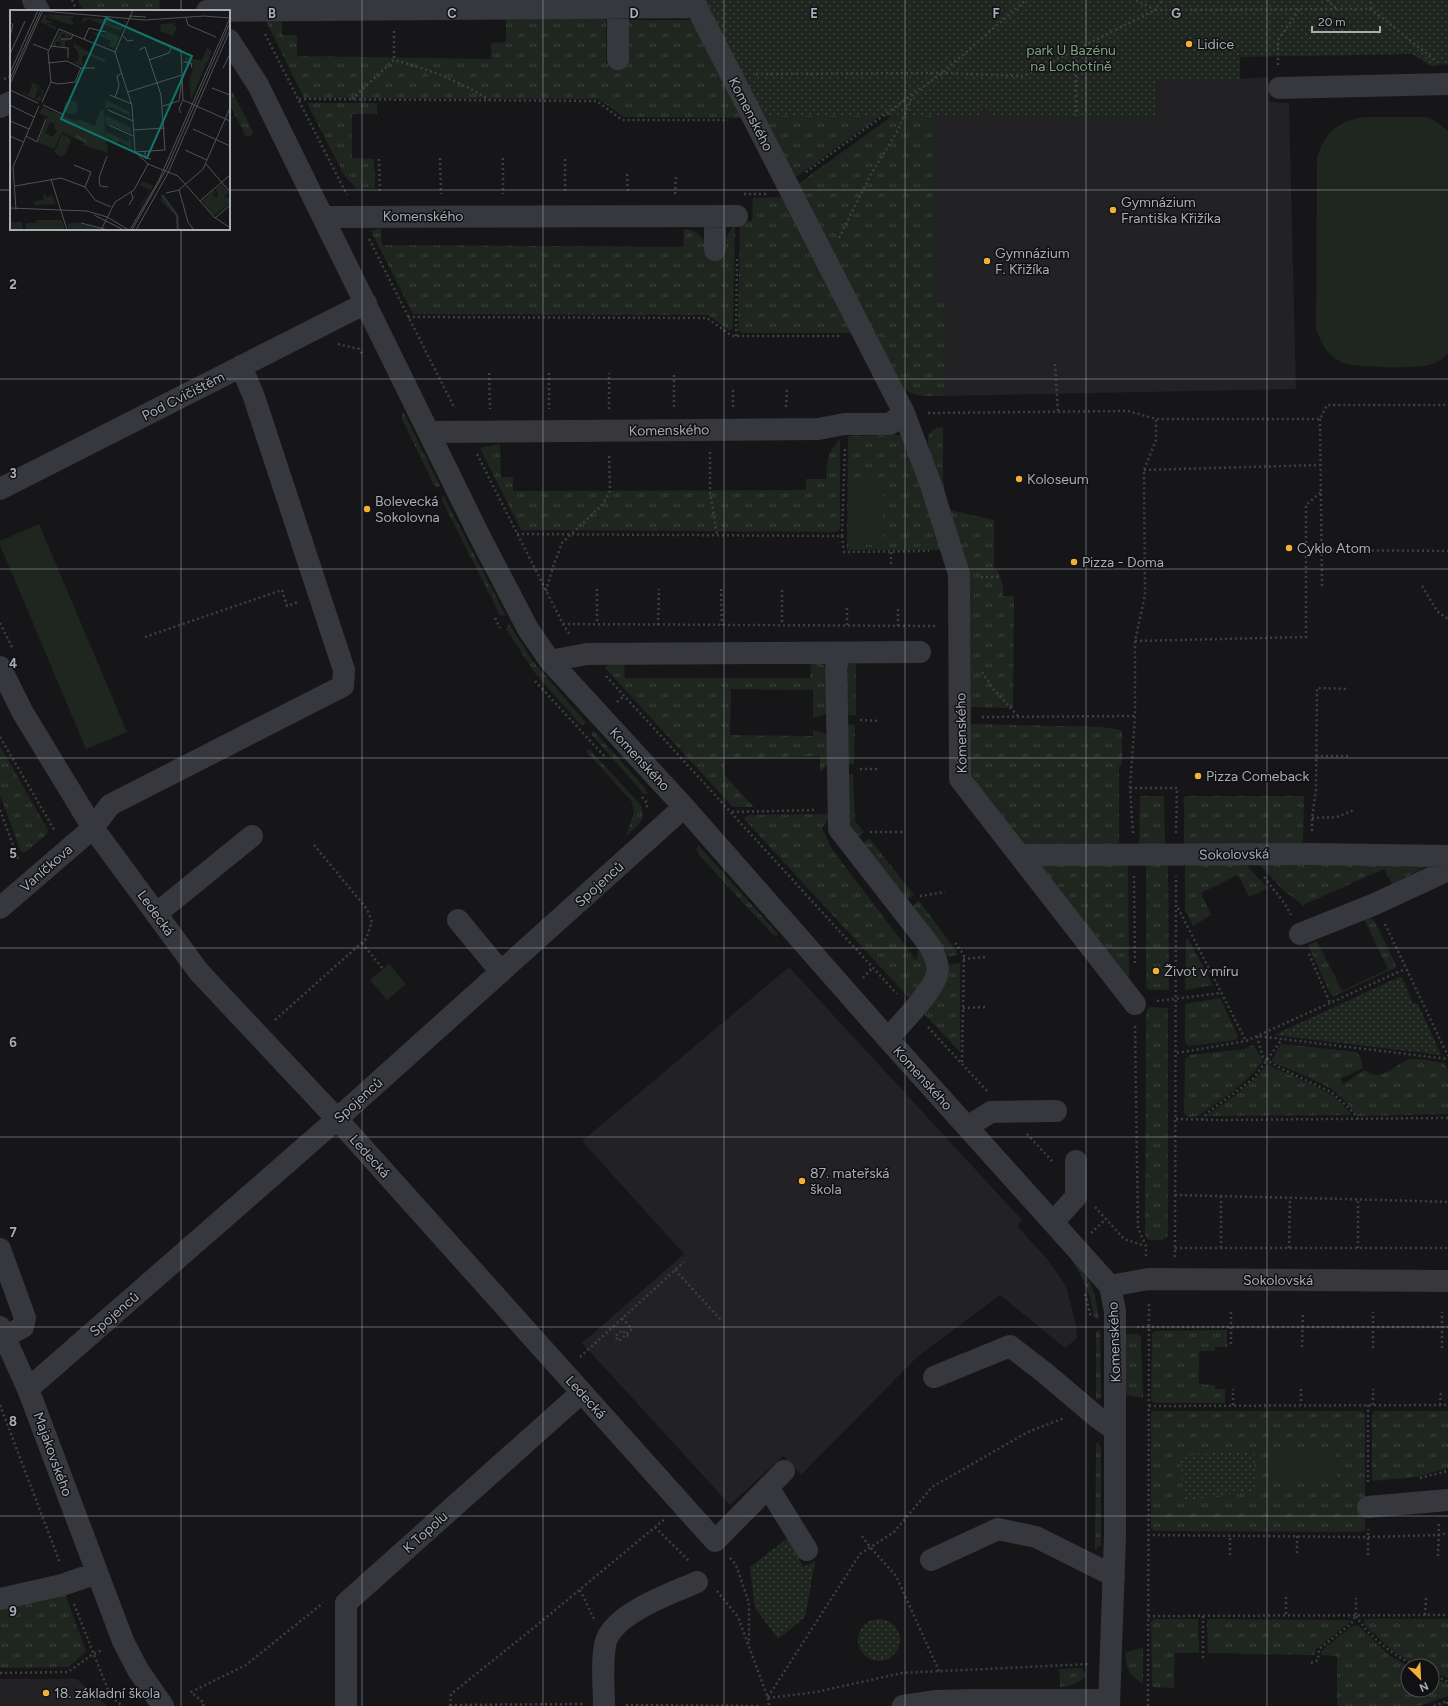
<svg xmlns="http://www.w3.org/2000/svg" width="1448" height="1706" font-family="Figtree,sans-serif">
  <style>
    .built { fill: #222225 }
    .grass { fill: url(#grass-tufts) }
    .park { fill: url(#park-dots) }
    .pitch { fill: #1e261f }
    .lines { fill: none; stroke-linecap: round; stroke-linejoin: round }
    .path { stroke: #3d3f44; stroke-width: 2.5; stroke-dasharray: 2 3; stroke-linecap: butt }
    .minor { stroke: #37383d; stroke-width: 22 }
    .grid { fill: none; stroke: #a8adb8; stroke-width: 1; stroke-opacity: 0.55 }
    .poi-dot { fill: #f2b134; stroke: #111113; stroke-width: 1.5 }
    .labels { text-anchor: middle; stroke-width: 3; stroke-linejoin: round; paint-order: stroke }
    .poi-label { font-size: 14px; fill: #a8adb8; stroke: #111113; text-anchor: start }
    .park-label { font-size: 14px; fill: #7fa381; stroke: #111113 }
    .street-label { font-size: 14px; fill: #a8adb8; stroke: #111113 }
    .inset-river { fill: none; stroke: #2c353c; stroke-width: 2 }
    .inset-road { fill: none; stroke: #505258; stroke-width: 1 }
    .view { fill: #0f766e; fill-opacity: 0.15; stroke: #0f766e; stroke-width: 2 }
    .inset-edge { fill: none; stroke: #a8adb8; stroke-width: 2 }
    .grid-label { font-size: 13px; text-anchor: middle; font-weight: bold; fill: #a8adb8; stroke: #111113; stroke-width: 3; stroke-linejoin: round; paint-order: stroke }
  </style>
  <defs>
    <pattern id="grass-tufts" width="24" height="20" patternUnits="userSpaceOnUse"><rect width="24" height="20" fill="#1e261f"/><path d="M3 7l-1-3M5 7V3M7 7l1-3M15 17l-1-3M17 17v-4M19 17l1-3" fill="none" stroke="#3c433d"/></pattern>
    <pattern id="park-dots" width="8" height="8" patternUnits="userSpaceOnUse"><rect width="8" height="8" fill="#1e261f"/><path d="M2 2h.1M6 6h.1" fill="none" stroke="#3c433d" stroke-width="1.8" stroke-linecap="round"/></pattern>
  </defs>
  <rect width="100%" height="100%" fill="#161618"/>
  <!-- built -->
  <path class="built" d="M1268,77l2,25 19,1 7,286 -352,7 2,-93h-11v-188h47l-1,-8h9v9l166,1v-38h84z
    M789,967l233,253 -5,6 31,34 18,26 10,38 1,14 -12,10 -65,-53 -83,62 -116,118 -18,-19 -53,49 -148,-162 102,-89 -102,-113z
    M0,1679h77l30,27h-107z"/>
  <!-- grass -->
  <path class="grass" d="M78,0h82l-1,11h-76z
    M282,17v18h15v21l194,3v-16l15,-1v-24h100v45h23v-43h67l48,98 -120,-1 -26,-18 -294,-1 -38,-77z
    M923,85l-127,92h-4l-40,-80z
    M935,85v218h11l-2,93c-21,0 -31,2 -49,-13l-97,-199z
    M229,87l4,6 20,39 -1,3 -6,2 -17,-34z
    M307,103h70v11h-25v44l22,1 1,29 -18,1 -13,-14z
    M784,197l68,136h-110l-4,-3 2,-108 12,-1 1,-23z
    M735,223l-2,105 -3,3 -22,-16 -295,-1 -42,-83 10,-3 1,17 301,2 1,-18c11,1 17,5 22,14l17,-1z
    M404,413l36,73 -3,1 -3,-2 -32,-66v-5z
    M943,427v56l7,27 44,10v50h3l6,15v11h11l-1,112 -46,-1 1,-138 -39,-117c-2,-13 -3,-24 14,-25z
    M899,435l4,1 40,114h-96l1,-114z
    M840,439v90l-5,3 -314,-2 -41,-82 20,-4 1,33h12v14l293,-1v-11h20c1,-18 1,-27 14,-40z
    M443,495l63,121 -6,-1 -58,-115z
    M509,624l24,37 53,62 -3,2 -4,-2 -44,-50 -29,-44z
    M624,661l1,17h185l1,-16 11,2 7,6v43l-16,5v-28l-82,-1 -1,46 83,1v-6l13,4 6,5c-1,14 0,24 -12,33v-16l-96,3 1,17 29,31h-21l-128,-139 8,-5z
    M845,664h11v51h-11z
    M844,724l11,1 -1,39h-10z
    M973,724l127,3 22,3v35l-3,1v76l-4,4 -94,-2 -51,-67 -3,-49z
    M594,731l50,56 4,7h-4l-53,-60z
    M0,746l48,84 -1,4 -21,18h-5l-21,-57z
    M589,749l51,55c8,16 -3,22 -14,32l8,-24 -2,-10 -46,-51z
    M845,774h8l2,47 9,11 -9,7 -8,-13z
    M1140,796h24l1,49 -26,-1z
    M1184,796h120l-1,48 -114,3 -5,-4z
    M832,814l-10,14 10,21 84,111 4,-16 8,25 -5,16 -11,16 -169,-183 6,-3z
    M869,838l45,57 -10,7 -44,-56z
    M699,846l79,88 -1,2 -4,-1 -74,-80 -3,-6z
    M1038,862l90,1 1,114h-12z
    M1146,863h22l1,125 -2,2h-18l-3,-3z
    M1185,863h59l24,25 -19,9 -11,-22 -37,18 10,22 -18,11 -8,-16z
    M1258,863h176l-42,21 -8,-15 -81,36 -20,-15z
    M919,901l37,49 2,5 -12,2 -37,-48z
    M1368,917l6,3 22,45 -1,3 -61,28 -3,-1 -23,-50 9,-4 25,50 46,-22 -24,-50z
    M1186,938l2,1 25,46 -28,5z
    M960,963v89l-37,-39 23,-48z
    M1220,998l18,38 -2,4 -48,6 -3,-3v-39z
    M1150,1007l18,1v228l-5,4h-15l-3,-5 1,-224z
    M1281,1044l76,8 4,7 2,9 -23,11 3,5 22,-14c16,15 32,-8 45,-11 8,-1 25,3 34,4l4,7v44l-91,2c-8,-11 -17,-22 -29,-29 -18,-10 -39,-17 -57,-26z
    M1253,1045l10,15c-15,24 -42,39 -65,56l-10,1 -4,-4 1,-54 5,-4 54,-6z
    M1267,1064c22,12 47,19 67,33 7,5 12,12 18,18l-146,1c22,-16 45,-30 61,-52z
    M1072,1253c16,24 24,37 27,66h-3l-2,-3 -5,-23 -9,-19 -9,-15z
    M1098,1330h2l1,68 -5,2v-68z
    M1227,1330v17h-12v4h-16v33l16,1v4h10v14h-71l-3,-3 1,-67 3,-2z
    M1125,1334h13l3,3 2,61 -17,-3z
    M1154,1411h208l3,3v116l-4,2 -207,-1 -3,-3v-115z
    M1375,1411h73v57l-31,9 -45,4v-67z
    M1098,1442l3,6v97l-6,5 1,-107z
    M64,1591l22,60 -17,16 -69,1v-61z
    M1155,1619h43l1,34h-24l-1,35 -22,-1 -1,-65z
    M1207,1619l142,1 1,2 -34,27 -1,6 -107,-2z
    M1364,1619h84v59l-16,-7v-5c-28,0 -49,-24 -68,-42z
    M1354,1625l5,1 31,30 18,10v24h24v-13l16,7v12l-29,10h-82v-50l-16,-1 1,-5z
    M1143,1648v36c-13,-8 -18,-17 -18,-32z
    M1082,1668l4,8c-7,8 -16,10 -26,11l-1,-18z"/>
  <!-- park -->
  <path class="park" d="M693,0h755v64l-17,2 -19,-12 -172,3v22h-84v38l-166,-1v-8l-8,-1v9h-229z
    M1399,977l3,1 11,25 5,1 23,51 -167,-20z
    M1254,1451l3,39 -73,11 -4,-46z
    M789,1537l14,30 12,-6 -10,56 -27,22 -23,-31 -5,-41z
    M858 1640a21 21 0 1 1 42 0a21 21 0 1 1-42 0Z"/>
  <!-- pitch -->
  <path class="pitch" d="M1366,117h60l11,5 11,9v223c-5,5 -12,9 -19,11 -14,4 -75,3 -88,-3 -14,-7 -20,-19 -25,-33l1,-171c7,-25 23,-39 49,-41z
    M852,480h31l-1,65 -32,-1z
    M39,524l88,208 -41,17 -86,-204v-4z
    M389,964l17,20 -19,16 -17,-20z
    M1268,1448h68l1,33h-67z"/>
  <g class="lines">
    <!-- path -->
    <path class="path" d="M72,0l5,11
      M1136,0l19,10 7,-10
      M1327,0l10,9
      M1371,9v-9
      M394,31v29
      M265,34l82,161
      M1076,50v66
      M1278,65v-25l21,-30
      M756,74l186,-1 82,3 131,-66 216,-1 66,53
      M4,79l7,-3
      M299,99l298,2 25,19h106
      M352,99l42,-39c33,9 67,21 95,40
      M440,158l1,36
      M503,158v36
      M379,159l1,35
      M565,159v35
      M806,172l136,-99 84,-73
      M627,174l1,20
      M675,194l1,-19
      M744,194h23
      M839,238l32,-64 27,-44 15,-35
      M369,239l85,168h2
      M408,317l299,1 25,18h108
      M736,336l1,-78
      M338,344l21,5 5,7
      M1055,364l3,48
      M489,373l1,36
      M549,373v36
      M674,407v-33
      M733,407v-18
      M786,407l1,-17
      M609,409v-36
      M928,413l200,-2 28,8h164l7,-14h121
      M1320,419l2,168
      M710,452v40l7,43
      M477,454l86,170 7,11
      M1144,470l176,-5
      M517,534l325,2 3,-89
      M842,536l2,16 85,-1
      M1322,550l126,1
      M891,564v-12
      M981,577h19
      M1422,586l15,25 11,8
      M597,589v35
      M721,589l1,36
      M782,590v35
      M546,591l7,-24 9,-24 40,-38 8,-14 -1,-37
      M495,618l5,10
      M0,623l13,26
      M563,624l375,2
      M658,625l1,-36
      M847,625v-19
      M898,626v-20
      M145,637l137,-47 5,16 11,-4
      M1135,641l171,-4v-132l15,-13
      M982,672l12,18 25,27
      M606,676l291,318
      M535,681l71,77
      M617,702l7,-6
      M982,717l153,-1
      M860,720l19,1
      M0,737l55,94
      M1316,756h32
      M860,769h20
      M1130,788h47l-1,45
      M642,797l5,6v7
      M0,810l19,51
      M732,812l85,-2
      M1312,818l25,-1 17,-7
      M1312,831v-13l4,-28 1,-102 32,1
      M870,832h34
      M1133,833l-3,-45 5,-72v-75l10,-46 -1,-125 12,-30v-21
      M1134,876l1,89
      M1264,877l21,27 6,11
      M920,896l25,-4
      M1178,908l68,133
      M1385,924l63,132
      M362,943l21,26
      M955,943l9,12 -2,108
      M1309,954l21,49
      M963,959l24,-2
      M863,978l10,-11
      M1157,1001l64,-8
      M963,1008l23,-1
      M275,1020l91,-81 6,-17 -5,-13 -53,-64
      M1135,1026l3,202 8,18v12
      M928,1027l59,64
      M1177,1053l69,-12 159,-72
      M1176,1119l43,1 229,-2
      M1358,1119l-5,-7 -22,-20 -49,-23 -19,-11 -6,-22 191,23
      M1202,1120l5,-7 46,-34 29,-40
      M1027,1134l27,29
      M1175,1195l209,5 64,2
      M1095,1207l29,32 21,7
      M1091,1233l15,-14
      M1175,1248h273
      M1221,1248v-52
      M1289,1248l1,-50
      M1358,1248v-49
      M1175,1257l1,-381
      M675,1270l47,51
      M1085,1294l6,23
      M1231,1312v34
      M622,1318l10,11 -13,12 -4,-4 7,-7 8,8
      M1137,1327h311
      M1302,1347l1,-35
      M1373,1348v-36
      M1442,1348v-36
      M580,1357l104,-95
      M1301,1389v16
      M0,1405l60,158
      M1233,1405v-16
      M1368,1405v79
      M1373,1405v-16
      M1440,1405l1,-15
      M1149,1406l299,-1
      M1420,1478l28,-7
      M655,1527l34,34
      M1148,1535l220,2 71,-2 9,-2
      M862,1536l8,11 26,29 43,95
      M1297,1536v19
      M1230,1555v-20
      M1368,1555v-26
      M1438,1556l1,-34
      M730,1558l6,7 13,38v41
      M580,1590l14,29
      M717,1591l21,26 30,81 1,8
      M1286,1597v19
      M74,1604l36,91 12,11
      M1425,1615l1,-17
      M1148,1616l300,-1
      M1356,1616c14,22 37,39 60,50
      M1203,1658v-42
      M1311,1663l7,-3 1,-11 32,-25 5,-9v-17
      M0,1673l68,-1 25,-18 10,-4
      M1432,1674l16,8
      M768,1697l92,-143 34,-22 38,-45 96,-55 36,-14
      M768,1698l48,-6 86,-19 187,-9
      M1447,1702l1,4
      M450,1705l133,-1
      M626,1705l133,1
      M203,1706l1,-3 -13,-11 55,-27 77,-62
      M450,1706l1,-12 80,-64 135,-112
      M1148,1706l1,-405
      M1434,1706l14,-5"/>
    <!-- minor -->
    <path class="minor" d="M33,0l6,11
      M693,0l211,413 27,72 28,89 1,205 175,225
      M618,8v51
      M207,11l490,-4
      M229,40l29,45 220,448 50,96 22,32 134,146 204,232 222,247 5,25v224l-6,171
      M1279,88l169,-4
      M0,107l11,-5
      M324,217l413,-1
      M715,250v-34
      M429,432l389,-3 27,-5h45l14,-11
      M0,489l366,-186
      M836,653l3,176 91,117c4,9 10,19 7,29 -6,19 -36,48 -49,64
      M550,661l37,-7 333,-2
      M0,667l23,46 70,115 106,144 138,147 378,422 69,-70
      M1020,855l292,-1 136,2
      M0,908l93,-80 17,-23 233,-119 1,-16 -90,-273 -13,-31
      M156,914l96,-78
      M458,920l43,52
      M1300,934l75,-30 73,-34
      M967,1127l24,-15 65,-1
      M1053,1222l23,-25v-36
      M0,1249l25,69 -2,9 -19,10
      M1110,1286l38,-7 300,2
      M0,1327l28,62 95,252 15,29 25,36
      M934,1377l76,-31 35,27 52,44 18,13
      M28,1389l309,-270 347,-312
      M768,1487l39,63
      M1368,1507l80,-7
      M931,1560l67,-31 38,8 78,39
      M0,1599l62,-14 35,-12
      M346,1706v-103l236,-211
      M604,1706c0,-19 -3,-47 2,-65 10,-29 65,-47 91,-59
      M903,1706l33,-5 38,-1h135"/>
  </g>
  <!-- grid -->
  <path class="grid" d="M181,0v11M362,0v1706M543,0v1706M724,0v1706M905,0v1706M1086,0v1706M1267,0v1706M0,190h11M229,190h1219M181,229v1477M0,379h1448M0,569h1448M0,758h1448M0,948h1448M0,1137h1448M0,1327h1448M0,1516h1448"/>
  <!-- markers -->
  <g class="poi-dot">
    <circle cx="1189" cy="44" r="4"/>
    <circle cx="1113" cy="210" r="4"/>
    <circle cx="987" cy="261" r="4"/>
    <circle cx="1019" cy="479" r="4"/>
    <circle cx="367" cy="509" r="4"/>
    <circle cx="1289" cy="548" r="4"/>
    <circle cx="1074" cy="562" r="4"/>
    <circle cx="1198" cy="776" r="4"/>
    <circle cx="1156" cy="971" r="4"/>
    <circle cx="802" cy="1181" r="4"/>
    <circle cx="46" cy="1693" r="4"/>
  </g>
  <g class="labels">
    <!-- poi labels -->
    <g class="poi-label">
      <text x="1197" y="49">Lidice</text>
      <text x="1121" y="207">Gymnázium<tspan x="1121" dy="16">Františka Křižíka</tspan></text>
      <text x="995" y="258">Gymnázium<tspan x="995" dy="16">F. Křižíka</tspan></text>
      <text x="1027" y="484">Koloseum</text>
      <text x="375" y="506">Bolevecká<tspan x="375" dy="16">Sokolovna</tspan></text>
      <text x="1297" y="553">Cyklo Atom</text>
      <text x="1082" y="567">Pizza - Doma</text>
      <text x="1206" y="781">Pizza Comeback</text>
      <text x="1164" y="976">Život v míru</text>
      <text x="810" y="1178">87. mateřská<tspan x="810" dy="16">škola</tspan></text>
      <text x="54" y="1698">18. základní škola</text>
    </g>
    <!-- park labels -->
    <g class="park-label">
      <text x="1071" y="55">park U Bazénu<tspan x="1071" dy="16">na Lochotíně</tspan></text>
    </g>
    <!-- street labels -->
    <g class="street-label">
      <text transform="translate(751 114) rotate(63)" y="5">Komenského</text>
      <text x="423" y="221">Komenského</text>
      <text transform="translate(183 396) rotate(-27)" y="5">Pod Cvičištěm</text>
      <text transform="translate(669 430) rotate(-1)" y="5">Komenského</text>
      <text transform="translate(961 733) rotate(-91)" y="5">Komenského</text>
      <text transform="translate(640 759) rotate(47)" y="5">Komenského</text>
      <text transform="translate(1234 854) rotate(-1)" y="5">Sokolovská</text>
      <text transform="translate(46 868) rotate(-41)" y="5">Vaníčkova</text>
      <text transform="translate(599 884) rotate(-42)" y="5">Spojenců</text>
      <text transform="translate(156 913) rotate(54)" y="5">Ledecká</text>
      <text transform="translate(923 1078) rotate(48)" y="5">Komenského</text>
      <text transform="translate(358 1100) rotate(-42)" y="5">Spojenců</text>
      <text transform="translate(370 1156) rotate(48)" y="5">Ledecká</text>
      <text x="1278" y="1285">Sokolovská</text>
      <text transform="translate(114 1314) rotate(-41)" y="5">Spojenců</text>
      <text transform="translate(1114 1342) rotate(-92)" y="5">Komenského</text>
      <text transform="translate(586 1397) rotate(48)" y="5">Ledecká</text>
      <text transform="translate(53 1454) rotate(70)" y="5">Majakovského</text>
      <text transform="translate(425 1532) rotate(-42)" y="5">K Topolu</text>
    </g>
  </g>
  <!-- overview -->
  <g transform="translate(10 10)">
    <rect width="220" height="220" fill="#161618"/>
    <path d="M34,4l11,5 -9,-5 28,2 -3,4 3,3 -2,2 -26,-8v3l9,3h-9l10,4 -1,2 -14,-7zM65,7l30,2 21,2 -2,5v-5l-11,-1 -2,4 12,3 -2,4 -33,-12 -6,5 1,-6zM50,21l12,4 -7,3v-4h-4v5l10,2h-6v6h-4l-1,-5h-4v5l-3,-1 1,-5h4h-3zM97,21l12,5 -4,13 1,-4 -2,3 -5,-2 2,-5 -21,-9 15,2zM64,33l16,10 -1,2 1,-2 16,7 -1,3 -16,-8 -7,1 1,11 -11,-5 6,-1 1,-5 -2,-6 -4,-3zM197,38l5,3 -4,11h-7zM175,47l22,5 -16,39 -2,-20 5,-15 -9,-4zM19,71l12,6 -8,1h4l7,3 -4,10 -4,-1 2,-4 3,1v-7h-4l-2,9 -12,-5 4,-8 -3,7 4,2 4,-11zM96,90l24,12v6l-1,-3 -17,-8 -7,1zM91,99l3,2 1,22 -11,-5zM95,105l26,13v6l-20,-10 -5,1zM96,121l21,11 4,-5 1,12 -12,-8 -3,2 -6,-2 1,-4 -2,3 -4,-2zM132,171l11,5 -12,21 -8,-4 1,-7 3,-8 -4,15 7,3 10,-16 -10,-5 -2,3z" fill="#1e261f"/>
    <path d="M153,183v6l16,18v13l-3,-2v-12l-15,-15zM34,184l4,4 3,-4 5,10 -22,1v-4l9,-1z" fill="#1e261f"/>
    <path d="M33,97l32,14 6,-1 24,11 3,22 -25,-8 1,-2 -22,-11 -8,17 -16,-7 10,-25 -9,-4zM40,112l5,2 -1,4 3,3 -5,6 -7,-4z" fill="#1e261f" fill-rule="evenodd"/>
    <path d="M212,174l8,10 -2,-1 -4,5 6,-1v6l-16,13 -12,-15 12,-11 2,4 -4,-1 4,4 2,-1 -2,-7zM26,210h26l3,10h-39v-7h10zM0,212h12l1,8h-13zM66,212l27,8h-34l-2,-6z" fill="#1e261f"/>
    <path d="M167,13l-4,2 4,2 -4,9 -13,-5 1,-7zM54 97a7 7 0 1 1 14 0a7 7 0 1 1-14 0ZM72,121l10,6 -1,7 -16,-6v-6zM52,124l7,3 2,4 -6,13 -4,3 -7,-5z" fill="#1e261f"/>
    <path class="inset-river" d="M66,126l11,6M152,185l15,20 1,15"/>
    <path class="inset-road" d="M22,0l113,10 59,-4 26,2M123,0l-18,42 17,54 3,46 13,12 30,12 36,41 15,10M119,6l17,1M176,8l2,7 28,12M0,12l3,3 -3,11M116,17l55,23 2,50 47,21M112,25l6,6 5,-1M51,29h10l2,-5M74,29l5,-11 17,4M23,34l15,6M40,36l18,2v10M0,44l15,-33M139,50l20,-7 3,-7M173,52l8,1 1,5M38,53l19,-2 14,7h14M213,58l7,-14M0,63l28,-63M0,69l31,-69M41,72l7,2 17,-2 6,-14M0,74l33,-74M202,78l18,7M0,80l28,13M118,82l54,-17M100,85l22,9M105,87l4,-11 -2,-10 5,-3M32,92l9,-20 -3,-30 11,-23 56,23M0,95l24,12M33,95l19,9M153,96l16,-5 3,-23M98,100l25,11M171,103l-2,-4 4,-9M0,111l19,8M99,115l24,11M183,119l37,17M123,120l32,-2M0,126l13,6M16,126l11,6 9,-23M96,129l29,13 30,-2 -4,-55 -16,-48 -6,3M175,140l22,10M135,141v7l6,1M97,146l-8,22 1,8 8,1M196,154l24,28M64,155l17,7 -6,15M41,169l16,51M5,176l46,-8 24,9 10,13 16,7M169,180l9,32 6,8M156,183l13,-3 24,-21 27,-61M190,191l30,-26M119,195l4,-7 -2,-6M0,198l77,3 20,6 22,13M6,200l-3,-43 26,-61M84,205l30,15M205,208l15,-13M71,213l27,7M92,218l13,-26 19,-12 14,-26M120,220l29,-50 71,-162M122,220l35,-62 63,-145M126,220l32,-57 62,-143"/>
    <path class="view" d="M96,8l86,38 -45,102 -86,-39z"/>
    <rect width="220" height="220" class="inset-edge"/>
  </g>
  <g class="grid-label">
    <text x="272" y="18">B</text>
    <text x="452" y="18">C</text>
    <text x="634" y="18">D</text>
    <text x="814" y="18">E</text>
    <text x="996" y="18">F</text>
    <text x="1176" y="18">G</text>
    <text x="13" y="289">2</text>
    <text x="13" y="478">3</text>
    <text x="13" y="668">4</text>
    <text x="13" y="858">5</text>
    <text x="13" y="1047">6</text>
    <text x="13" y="1237">7</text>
    <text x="13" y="1426">8</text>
    <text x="13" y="1616">9</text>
  </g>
  <!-- north arrow -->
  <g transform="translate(1420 1678) rotate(156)"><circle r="19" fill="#111113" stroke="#4d4f55"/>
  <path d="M0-3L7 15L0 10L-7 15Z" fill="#f2b134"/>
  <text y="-6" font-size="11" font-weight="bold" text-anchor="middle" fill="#a8adb8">N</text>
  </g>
  <!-- scale -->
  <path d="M1312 26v6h68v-6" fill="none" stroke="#a8adb8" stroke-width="2"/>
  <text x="1318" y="26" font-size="12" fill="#a8adb8" stroke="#111113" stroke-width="3" paint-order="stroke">20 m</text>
</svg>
